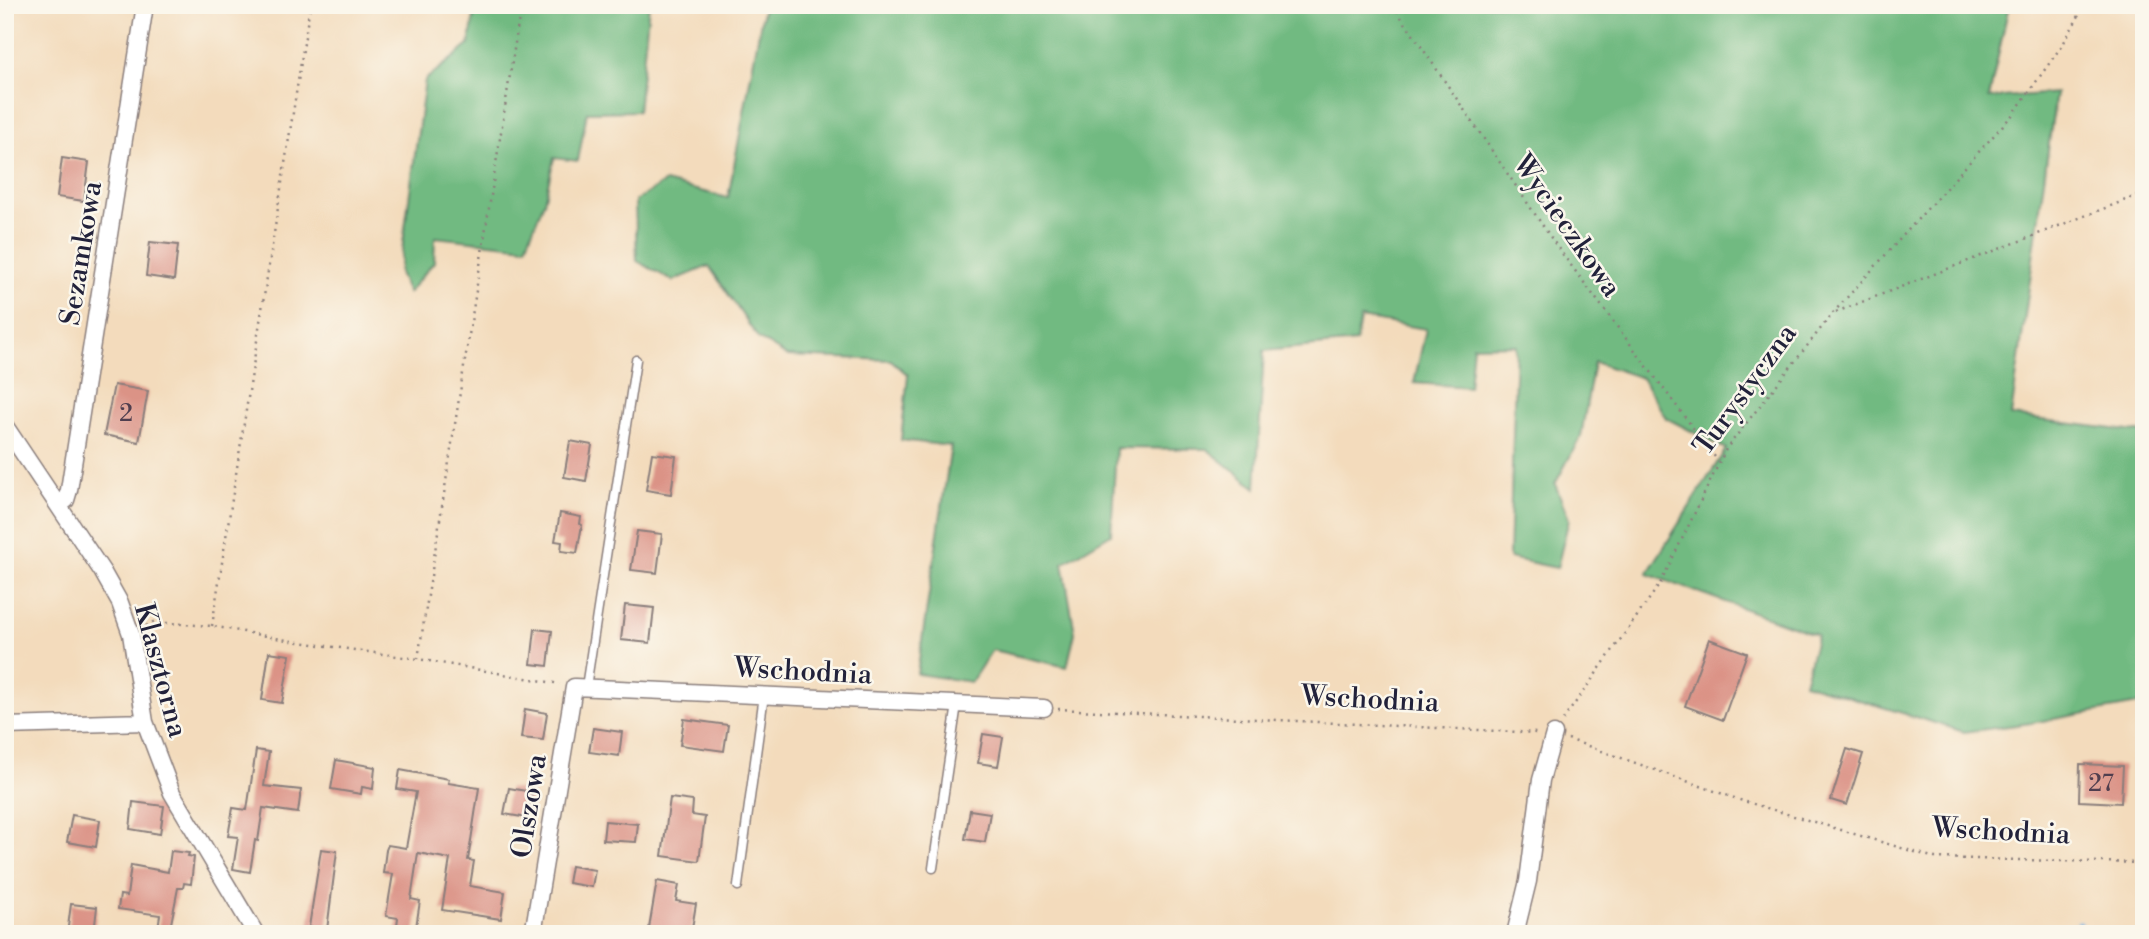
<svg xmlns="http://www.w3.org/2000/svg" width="2149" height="939" font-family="'Libre Bodoni',serif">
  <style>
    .forest { fill: #71ba81; stroke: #4a6e5e; stroke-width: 2 }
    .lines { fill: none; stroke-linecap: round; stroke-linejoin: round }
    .stream { stroke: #6bafe1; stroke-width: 5 }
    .building { fill: #db9386 }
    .lane-casing { stroke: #8a7e7c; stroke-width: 11 }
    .street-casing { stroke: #8a7e7c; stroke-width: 19 }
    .path { stroke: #8a7e7c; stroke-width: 2.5; stroke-dasharray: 2 5; stroke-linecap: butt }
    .lane { stroke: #fff; stroke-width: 8 }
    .street { stroke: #fff; stroke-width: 16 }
    .labels { text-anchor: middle; stroke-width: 5; stroke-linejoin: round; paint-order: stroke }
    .number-label { font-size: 24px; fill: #503e4e }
    .street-label { font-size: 28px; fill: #22223b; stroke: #fbf7ec }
  </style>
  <rect width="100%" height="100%" fill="#fbf7ec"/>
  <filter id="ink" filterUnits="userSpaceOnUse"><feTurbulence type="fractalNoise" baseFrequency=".0143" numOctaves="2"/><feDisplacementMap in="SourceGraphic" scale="14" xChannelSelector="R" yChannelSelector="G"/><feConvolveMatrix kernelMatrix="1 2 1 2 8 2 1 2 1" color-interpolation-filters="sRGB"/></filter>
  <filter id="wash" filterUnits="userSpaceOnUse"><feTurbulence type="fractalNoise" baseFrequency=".00686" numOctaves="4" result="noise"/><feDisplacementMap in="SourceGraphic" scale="28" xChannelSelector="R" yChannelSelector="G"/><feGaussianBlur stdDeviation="1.57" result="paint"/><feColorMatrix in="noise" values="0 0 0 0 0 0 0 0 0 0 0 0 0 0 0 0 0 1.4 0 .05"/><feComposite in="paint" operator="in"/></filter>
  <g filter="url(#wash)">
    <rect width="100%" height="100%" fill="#f3dbbc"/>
    <!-- forest -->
    <path class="forest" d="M476,5h173l-11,106 -51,1 -9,49 -24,-3 -10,44 -18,45 -91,-10 -1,25 -26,31 -9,-20 26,-193 44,-35z
      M764,5h801l31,6 4,-6h409l-20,93 67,-5 -45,323 133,17v270l-113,20 -67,9 -160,-49 13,-48 -170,-61 79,-125 -60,-31 -24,-40 -48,-16 -13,74 -26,48 14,35 -12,49 -48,-10 7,-213 -43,1 -4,41 -55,-4 12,-54 -66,-11 -4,24 -92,9 -8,137 -49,-39 -91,-1 -5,86 -48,29 12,70 -8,34 -75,-17 -21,32 -54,-8 34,-228 -50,-6 7,-65 -17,-15 -104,-4 -29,-18 -49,-72 -36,15 -36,-20 -2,-60 30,-19 63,16z"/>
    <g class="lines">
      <!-- stream -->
      <path class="stream" d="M2078,934l1,-11"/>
    </g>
    <g id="blocks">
      <!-- building -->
      <path class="building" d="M62,158l27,4 -5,39 -27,-4z
        M150,242l28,3 -4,35 -28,-4z
        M114,385l34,6 -9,51 -35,-7z
        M570,441l22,4 -6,36 -22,-4z
        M652,453l24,3 -5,38 -25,-4z
        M560,513l21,4 -1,7 2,1 -5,28 -16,-2 1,-9 -7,-1z
        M637,531l25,3 -5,39 -26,-3z
        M625,605l29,3 -4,35 -29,-3z
        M535,629l17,2 -4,35 -17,-2z
        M1709,639l38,14 -24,67 -38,-14z
        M269,652l21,3 -8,48 -20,-3z
        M525,709l22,4 -4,27 -22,-2z
        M684,719l44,6 -4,26 -44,-6z
        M593,728l29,4 -3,24 -30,-4z
        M983,734l20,3 -5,29 -20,-3z
        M1847,749l16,5 -16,51 -16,-5z
        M256,750l13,2 -5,34 37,4 -3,23 -35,-5 -5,33 -3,-1 -5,32 -17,-3 5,-32 -10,-1 5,-28 14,2z
        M336,760l39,7 -2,22 -11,-2 -1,7 -30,-5z
        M2080,764l43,2 -2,37 -42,-2z
        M400,770l49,9 -1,4 31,5 -11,72 6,1 -4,25 35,6 -4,27 -59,-9 8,-51 -32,-6 -7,46 9,2 -5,33h-19l2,-16 -12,-2 7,-42 -10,-1 3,-23 2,-5 18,3 10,-56 -19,-3z
        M509,788l23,4 -4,26 -24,-4z
        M670,798l23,3 -1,14 13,2 -6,44 -37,-5z
        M133,802l31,4 -4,28 -30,-5z
        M970,810l20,3 -5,29 -20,-3z
        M72,815l28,5 -4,27 -29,-5z
        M605,821l33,3 -2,18 -33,-2z
        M321,849l16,2 -10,79 -18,-3z
        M171,851l18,2 -1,3 6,1 -3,27 -7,-1 -1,5h-5l-9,46h-12l3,-19 -42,-6 2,-14 7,1 4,-31 37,7z
        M571,866l24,4 -3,17 -24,-4z
        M657,881l22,4 -3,16 20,3 -5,30 -20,-3 -1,3h-22z
        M71,904l26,3 -3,26 -13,-2v3h-14z"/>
    </g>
  </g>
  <g filter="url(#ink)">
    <use href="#blocks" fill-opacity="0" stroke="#8a7e7c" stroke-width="2"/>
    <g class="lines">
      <!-- lane casing -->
      <g class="lane-casing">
        <path id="lane" d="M586,687l50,-327
          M933,868l24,-164
          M738,886l26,-191"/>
      </g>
      <!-- street casing -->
      <g class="street-casing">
        <path id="street" d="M5,426l97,145 18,32 11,31 14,88 27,71 84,141
          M59,505l7,-5 3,-10 76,-485
          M5,726l140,-4
          M533,934l41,-247 470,21
          M1515,934l13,-53 13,-101 13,-46"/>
      </g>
      <!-- path -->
      <path class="path" d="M1393,5l165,243 160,213
        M1836,312l308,-119
        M146,626l7,-4 59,4 80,15 126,18 142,25
        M212,626l98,-621
        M418,659l103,-654
        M1058,709l479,24
        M1563,720l97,-136 66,-135 107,-136 181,-200 49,-69 22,-39
        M1568,739l172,61 195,58 209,5"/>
      <!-- lane -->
      <use href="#lane" class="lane"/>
      <!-- street -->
      <use href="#street" class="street"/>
    </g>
  </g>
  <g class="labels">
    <!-- number labels -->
    <g class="number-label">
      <text x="126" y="421">2</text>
      <text x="2101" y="791">27</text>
    </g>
    <!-- street labels -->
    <g class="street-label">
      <text transform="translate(1568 225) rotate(55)" y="10">Wycieczkowa</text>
      <text transform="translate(80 253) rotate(-81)" y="10">Sezamkowa</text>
      <text transform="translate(1744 389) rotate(-54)" y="10">Turystyczna</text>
      <text transform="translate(162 670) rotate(75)" y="10">Klasztorna</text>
      <text transform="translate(803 670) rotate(3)" y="10">Wschodnia</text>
      <text transform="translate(1370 698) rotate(3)" y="10">Wschodnia</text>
      <text transform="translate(528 806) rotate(-81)" y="10">Olszowa</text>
      <text transform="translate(2001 830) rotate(3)" y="10">Wschodnia</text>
    </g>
  </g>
  <!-- margin -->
  <rect width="2149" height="939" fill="none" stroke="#fbf7ec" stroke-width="28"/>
</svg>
